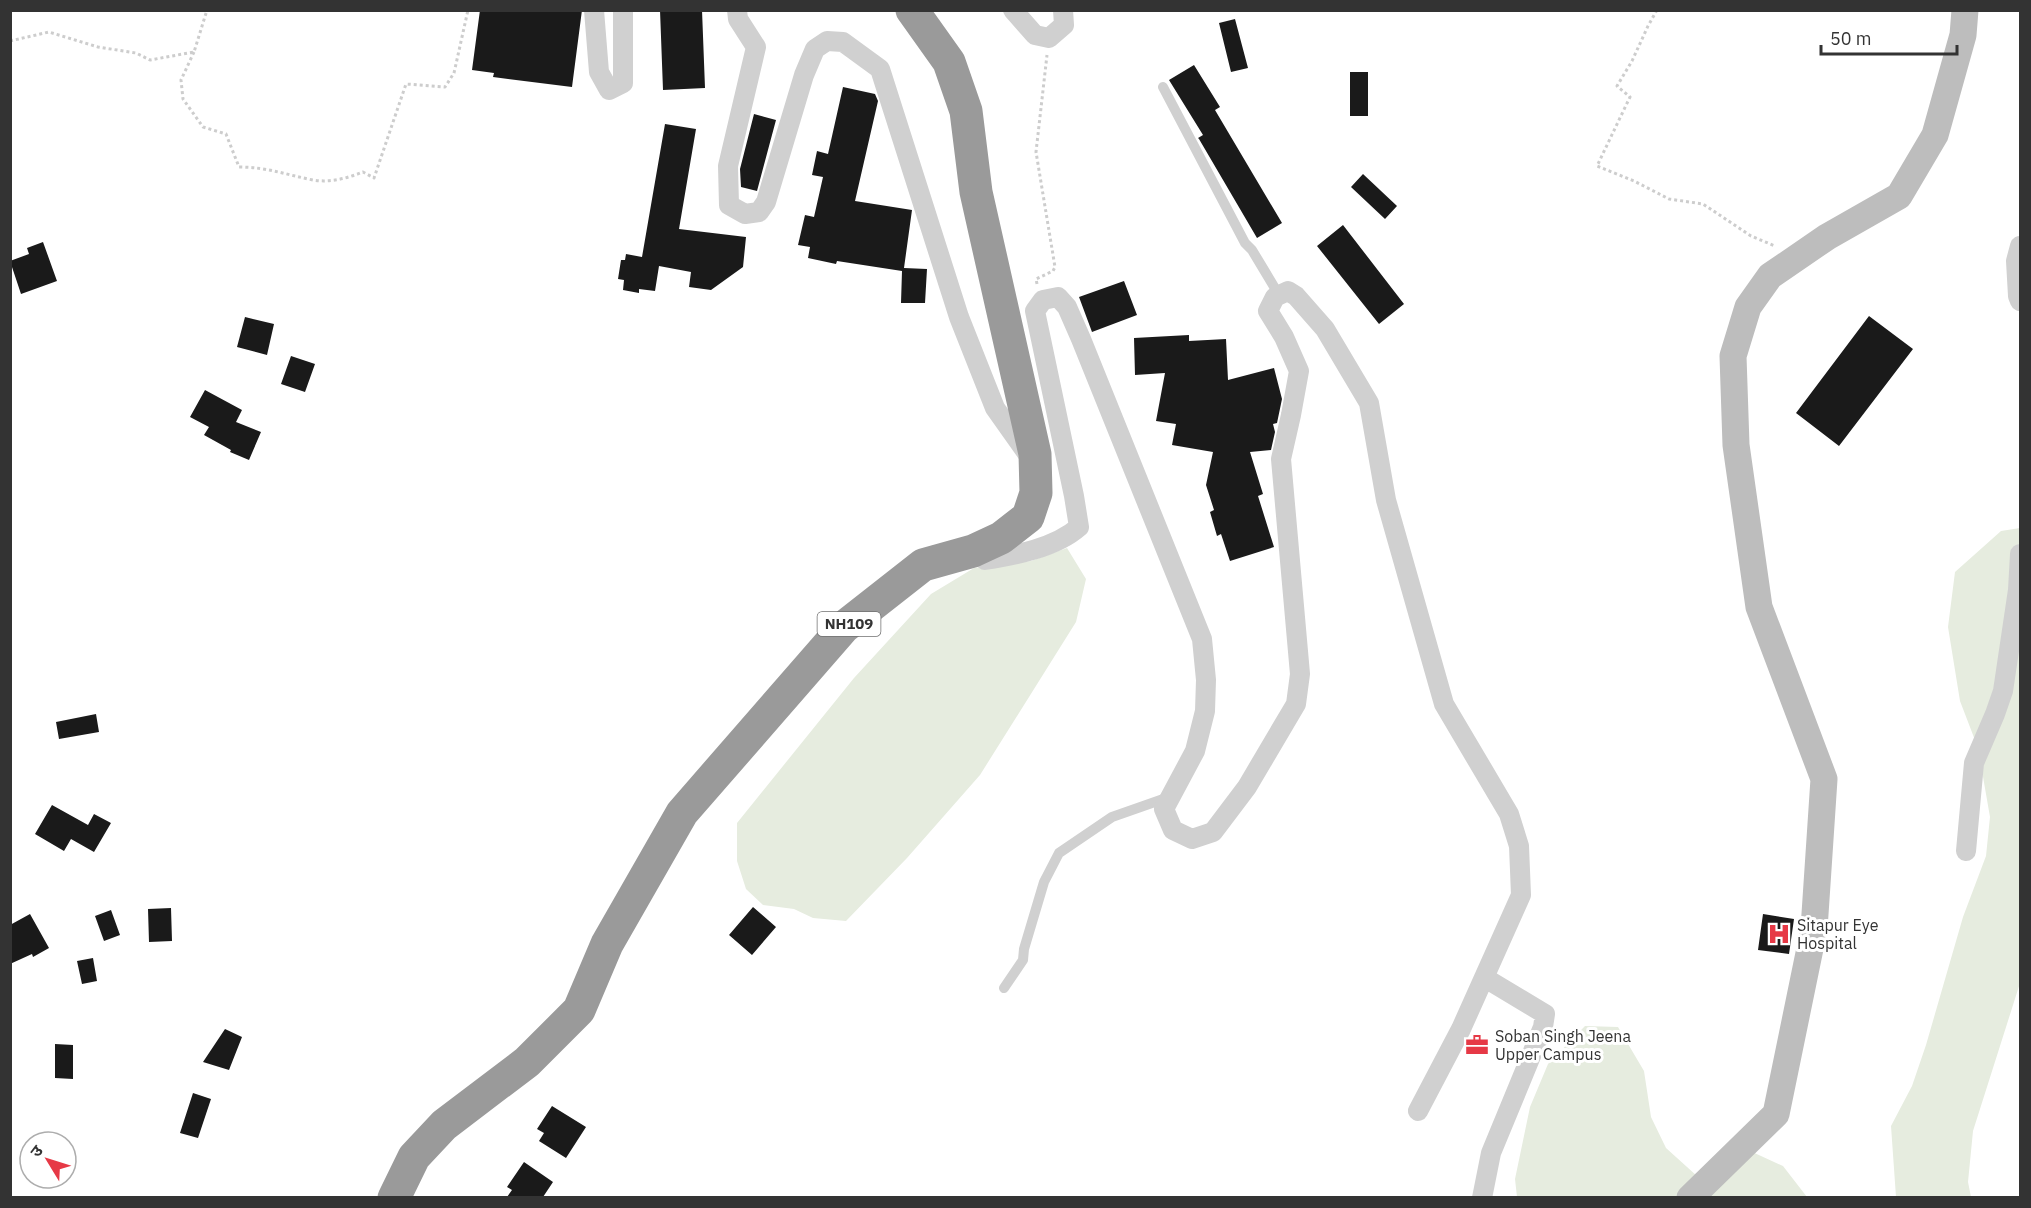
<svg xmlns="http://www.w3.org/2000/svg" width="2031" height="1208" font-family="'IBM Plex Sans','Noto Sans Devanagari',sans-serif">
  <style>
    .green { fill: #e6ecdf }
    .building { fill: #1a1a1a }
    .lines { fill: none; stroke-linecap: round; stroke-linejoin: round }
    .path { stroke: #cdcdcd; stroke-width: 3; stroke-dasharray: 3 3; stroke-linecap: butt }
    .lane { stroke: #d0d0d0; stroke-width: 10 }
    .street { stroke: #d0d0d0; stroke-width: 20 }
    .secondary { stroke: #bdbdbd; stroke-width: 27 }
    .highway { stroke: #9a9a9a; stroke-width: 33 }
    .labels { text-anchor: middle; stroke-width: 6; stroke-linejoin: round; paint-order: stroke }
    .shield { fill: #fff; stroke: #707070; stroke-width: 1.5 }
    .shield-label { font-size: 15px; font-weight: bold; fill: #333 }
    .poi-label { font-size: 16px; fill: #333; stroke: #fff; text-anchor: start }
  </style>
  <rect width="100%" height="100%" fill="#fff"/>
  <!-- green -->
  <path class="green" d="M2020,528v455l-47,148 -5,51 3,15h-75l-5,-71 21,-40 14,-41 37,-128 23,-61 4,-39 -12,-69 -18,-47 -12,-74 7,-55 46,-41z
    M1067,548l19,31 -10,43 -96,153 -73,83 -61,63 -33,-3 -19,-9 -31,-4 -17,-16 -9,-28v-38l117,-145 77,-84 43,-26 57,-7z
    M1585,1026l33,1 26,44 7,46 15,31 31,28 51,-26 35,16 24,31h-290l-2,-18 15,-72 18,-43z"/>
  <!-- building -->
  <path class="building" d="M480,10h102l-10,77 -79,-10 1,-4 -22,-3z
    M660,10h42l3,78 -42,2z
    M1235,19l13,49 -17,4 -12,-49z
    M1194,65l26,42 -5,3 67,113 -25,15 -58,-99 -1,-1 5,-3 -34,-55z
    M1350,72h18v44h-18z
    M843,87l32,7 3,7 -23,100 57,9 -8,58 23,1 -2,34h-24l1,-32 -65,-10 -1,3 -28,-6 2,-11 -12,-2 7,-30 9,2 9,-40 -11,-2 5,-24 11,3z
    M754,114l22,6 -19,71 -16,-4 -1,-18z
    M665,124l31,5 -17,100 67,8 -3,30 -32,23 -22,-3 2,-15 -32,-6 -4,25 -16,-2v4l-16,-3 1,-10 -6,-1 3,-19h4l1,-6 16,3z
    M1363,174l34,32 -12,13 -34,-32z
    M1343,225l61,79 -25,20 -62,-78z
    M43,242l14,39 -36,13 -11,-33 19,-7 -2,-6z
    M1124,281l13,34 -45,17 -13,-35z
    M1869,316l44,33 -74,97 -43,-33z
    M245,317l29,7 -7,31 -30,-8z
    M1189,335v6l37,-2 2,41 46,-12 8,31 -5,24 -4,1 2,8 -4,18 -21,2 13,42 -5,2 16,51 -44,14 -9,-27 -4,2 -7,-24 4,-2 -8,-25 7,-33 -41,-7 4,-21 -20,-3 9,-48 -30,2 -1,-37z
    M291,356l24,8 -10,28 -24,-8z
    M205,390l37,20 -6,12 25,10 -12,28 -19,-8 1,-2 -27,-15 5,-8 -19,-10z
    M96,714l3,18 -40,7 -3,-17z
    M52,805l36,20 6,-11 17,9 -17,29 -23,-13 -7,12 -29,-17z
    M753,907l23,20 -24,28 -23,-20z
    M171,908l1,33 -23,1 -1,-33z
    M111,910l9,25 -16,6 -9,-25z
    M30,914l19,34 -16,9 -1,-3 -22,10v-39z
    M1763,914l31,5 -5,35 -31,-4z
    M93,958l4,23 -15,3 -5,-23z
    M225,1029l17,8 -13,33 -26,-8z
    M55,1044l18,1v34l-18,-1z
    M193,1093l18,6 -13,39 -18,-5z
    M552,1106l34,21 -20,31 -27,-17 5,-8 -7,-4z
    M524,1162l29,20 -10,15h-36l5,-7 -5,-3z"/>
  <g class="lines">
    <!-- path -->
    <path class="path" d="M1657,10l-9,16 -16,35 -15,25 13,11 -33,69 37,15 35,18 34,5 48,32 24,10
      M10,41l39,-9 49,15 38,6 14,7 44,-8 13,-42
      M194,52l-13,28 2,19 20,28 23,7 13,33c28,0 48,8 74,13 17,3 35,-2 50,-8l11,6 32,-94 39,3 9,-14 14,-63
      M1037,284l-1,-5 17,-8 2,-4 -19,-115 11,-97"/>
    <!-- lane -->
    <path class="lane" d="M1163,87l82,156 7,7 27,45
      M1004,988l19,-28 1,-11 20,-67 15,-29 53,-36 57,-20"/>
    <!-- street -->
    <path class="street" d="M594,10l5,62 10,18 14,-7v-73
      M737,10l1,9 18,28 -28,119 1,39 16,9 14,-2 7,-10 38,-127 11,-26 12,-8 16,1 37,27 79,248 36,91 34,48
      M1013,10l22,25 14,3 15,-13 -1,-15
      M2020,246l-4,15 2,35 2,5
      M975,552l10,8c31,-5 70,-12 94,-33l-5,-31 -39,-185 8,-11 15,-3 9,10 14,32 121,300 4,41 -1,31 -10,40 -31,58 9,21 19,9 21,-7 34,-45 49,-83 4,-30 -19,-215 10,-44 8,-44 -15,-34 -16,-26 7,-14 13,-6 8,5 29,33 44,74 17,97 58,204 65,110 10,32 2,49 -60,134 -43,82
      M1966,851l8,-88 21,-49 8,-23 15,-101 2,-36
      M1482,1198l9,-45 52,-126 2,-13 -60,-36"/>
    <!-- secondary -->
    <path class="secondary" d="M1690,1198l86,-84 38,-185 10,-150 -65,-172 -23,-162 -3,-89 15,-49 22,-31 57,-39 72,-41 36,-61 28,-100 2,-25"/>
    <!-- highway -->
    <path class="highway" d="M394,1198l20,-41 30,-32 83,-63 52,-52 28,-66 75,-131 162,-186 79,-62 50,-14 28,-13 27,-21 8,-24 -1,-39 -59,-262 -10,-81 -17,-49 -37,-52"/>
  </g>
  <!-- icons -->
  <defs>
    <g id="hospital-bare" transform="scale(1.8)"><path d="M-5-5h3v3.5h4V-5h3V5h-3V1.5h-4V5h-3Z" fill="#e63946" stroke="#fff" stroke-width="2.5" paint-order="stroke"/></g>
    <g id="office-bare" transform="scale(1.8)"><path d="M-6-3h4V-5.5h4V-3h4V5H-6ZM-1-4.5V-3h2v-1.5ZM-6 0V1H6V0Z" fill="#e63946" stroke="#fff" stroke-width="2.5" paint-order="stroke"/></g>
  </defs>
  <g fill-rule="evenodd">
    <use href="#hospital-bare" x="1779" y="934"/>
    <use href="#office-bare" x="1477" y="1045"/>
  </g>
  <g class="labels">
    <!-- shield labels -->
    <rect class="shield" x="817.5" y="612" width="63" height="24" rx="4.5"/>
    <g class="shield-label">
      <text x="849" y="629">NH109</text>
    </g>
    <!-- poi labels -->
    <g class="poi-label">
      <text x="1797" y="931">Sitapur Eye<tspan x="1797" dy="18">Hospital</tspan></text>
      <text x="1495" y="1042">Soban Singh Jeena<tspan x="1495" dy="18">Upper Campus</tspan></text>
    </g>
  </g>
  <!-- border -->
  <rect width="2031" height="1208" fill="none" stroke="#333333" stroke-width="24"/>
  <!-- north arrow -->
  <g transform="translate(48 1160) rotate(308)"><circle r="28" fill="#ffffff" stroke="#adadad" stroke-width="1.5"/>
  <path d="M0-4.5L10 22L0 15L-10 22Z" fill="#e63946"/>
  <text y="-9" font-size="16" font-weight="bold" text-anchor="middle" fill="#333333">उ</text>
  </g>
  <!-- scale -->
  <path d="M1821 45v9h136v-9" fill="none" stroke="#333333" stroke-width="3"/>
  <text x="1830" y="45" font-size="18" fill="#333333" stroke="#ffffff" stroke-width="4.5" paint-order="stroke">50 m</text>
</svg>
